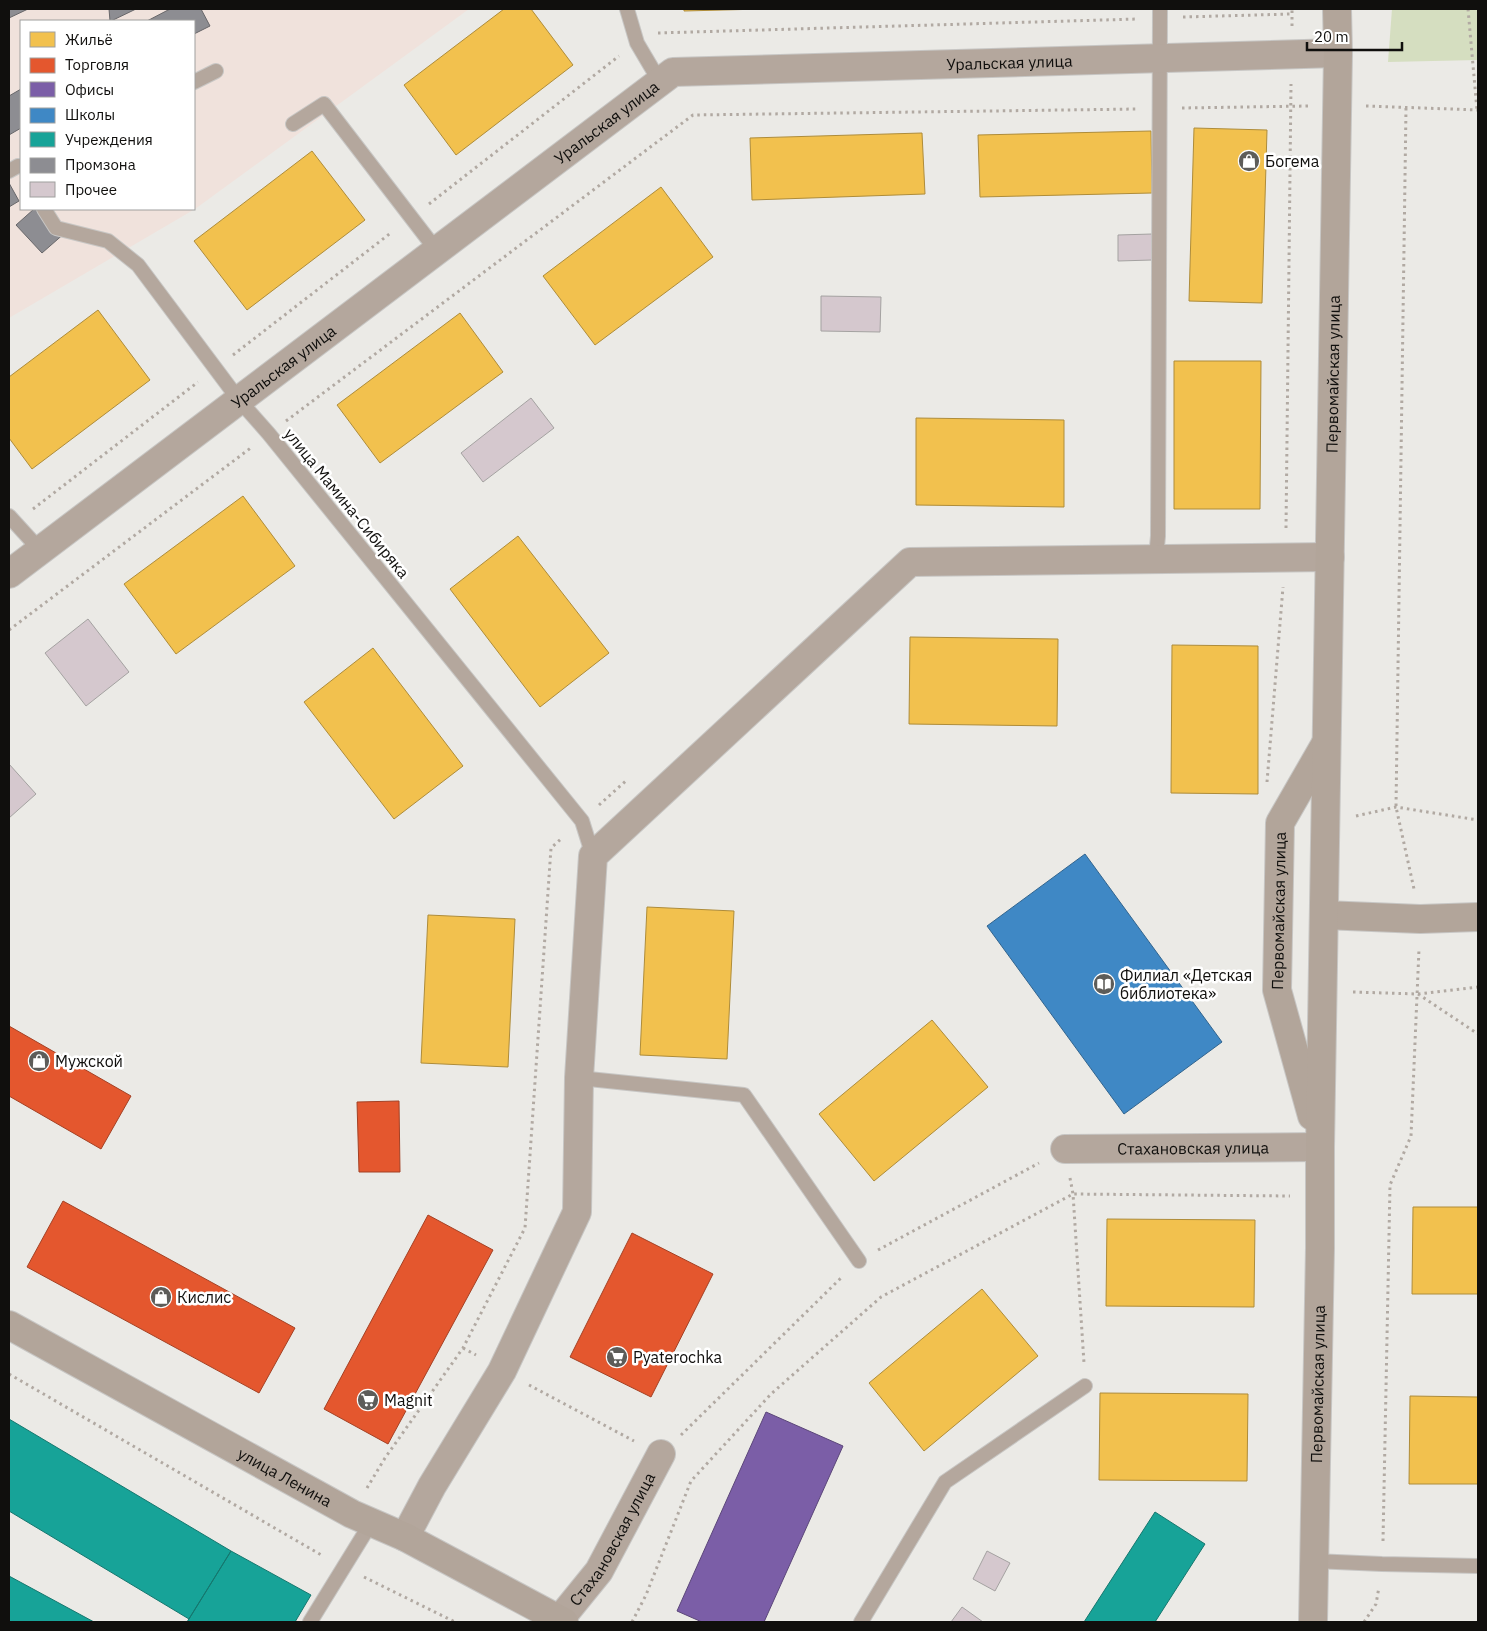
<svg xmlns="http://www.w3.org/2000/svg" width="1487" height="1631" font-family="'IBM Plex Sans',sans-serif">
  <style>
    .industrial { fill: #f0e2dc; fill-rule: evenodd }
    .green { fill: #d5dec0 }
    .homes { fill: #f2c14e; stroke: #ae8c3a }
    .shops { fill: #e4572e; stroke: #a44124 }
    .offices { fill: #7b5ea7; stroke: #5b4679 }
    .schools { fill: #3f88c5; stroke: #31648e }
    .public { fill: #17a398; stroke: #15776e }
    .industry { fill: #8d8d92; stroke: #68676a }
    .building { fill: #d5c8ce; stroke: #a4a2a1 }
    .lines { fill: none; stroke-linecap: round; stroke-linejoin: round }
    .lane-casing { stroke: #c7c6c4; stroke-width: 16 }
    .street-casing { stroke: #c7c6c4; stroke-width: 30 }
    .secondary-casing { stroke: #c7c6c4; stroke-width: 30 }
    .path { stroke: #b1a9a2; stroke-width: 3; stroke-dasharray: 2.5 4; stroke-linecap: butt }
    .lane { stroke: #b4a79d; stroke-width: 14 }
    .street { stroke: #b4a79d; stroke-width: 28 }
    .secondary { stroke: #b2a59a; stroke-width: 28 }
    .labels { text-anchor: middle; stroke-width: 5; stroke-linejoin: round; paint-order: stroke }
    .street-label { font-size: 16px; fill: #100f0d; stroke: #fff }
    .poi-label { font-size: 16px; fill: #100f0d; stroke: #fff; text-anchor: start }
  </style>
  <rect width="100%" height="100%" fill="#ebeae6"/>
  <!-- industrial -->
  <path class="industrial" d="M9,9h460l-274,200 -186,109zM21,21h173v188h-173z"/>
  <!-- green -->
  <path class="green" d="M1392,9h86v51l-90,2z"/>
  <!-- homes -->
  <path class="homes" d="M504,9h27l42,56 -117,90 -52,-70z
    M684,9h78l-78,2z
    M1194,128l73,2 -5,173 -73,-2z
    M1151,131l1,62 -172,4 -2,-62z
    M922,133l3,61 -173,6 -2,-62z
    M312,151l53,69 -118,90 -53,-69z
    M661,187l52,70 -118,88 -52,-69z
    M98,310l52,70 -118,89 -23,-31v-61z
    M460,313l43,59 -123,91 -43,-58z
    M1174,361h87l-1,148h-86z
    M916,418l148,2v87l-148,-2z
    M243,496l52,70 -119,88 -52,-70z
    M518,536l91,117 -69,54 -90,-118z
    M910,637l148,2 -1,87 -148,-2z
    M1172,645l86,1v148l-87,-1z
    M373,648l90,118 -69,53 -90,-117z
    M647,907l87,4 -7,148 -87,-4z
    M428,915l87,4 -7,148 -87,-4z
    M932,1020l56,67 -114,94 -55,-67z
    M1413,1207h65v87h-66z
    M1107,1219l148,1 -1,87 -148,-1z
    M982,1289l56,67 -114,95 -55,-68z
    M1100,1393l148,1 -1,87 -148,-1z
    M1410,1396l68,1v87h-69z"/>
  <!-- shops -->
  <path class="shops" d="M9,1026l122,70 -30,53 -92,-53z
    M399,1101l1,71h-41l-2,-70z
    M63,1201l232,127 -36,65 -232,-126z
    M428,1215l65,35 -105,194 -64,-35z
    M632,1233l81,41 -62,123 -81,-40z"/>
  <!-- offices -->
  <path class="offices" d="M766,1412l77,34 -79,176h-62l-25,-11z"/>
  <!-- schools -->
  <path class="schools" d="M1085,854l137,188 -98,72 -137,-188z"/>
  <!-- public -->
  <path class="public" d="M9,1419l222,132 -42,68 -180,-108z
    M1155,1512l50,32 -50,78h-71z
    M231,1551l80,44 -16,27h-108z
    M9,1576l85,46h-85z"/>
  <!-- industry -->
  <path class="industry" d="M9,9h19l-19,9z
    M109,9h27l-25,12h-1z
    M170,9h31l9,17 -16,8v-13h-47z
    M21,89v39l-12,7v-39z
    M9,183l10,18 -10,6z
    M34,209h11l21,23 -24,21 -26,-28z"/>
  <!-- building -->
  <path class="building" d="M1152,234v26l-34,1v-26z
    M821,296l60,1 -1,35 -59,-1z
    M531,398l23,30 -71,54 -22,-29z
    M88,619l41,53 -43,34 -41,-53z
    M9,764l27,30 -27,24z
    M987,1551l23,12 -15,28 -22,-12z
    M962,1607l21,15h-32z"/>
  <g class="lines">
    <!-- lane casing -->
    <g class="lane-casing">
      <path id="lane" d="M627,9l10,34 23,39
        M194,82l22,-11
        M293,124l31,-20 113,147
        M9,171l9,-5
        M44,209l12,19 52,13 30,24 101,135 30,34 313,387 11,35
        M9,516l31,34
        M1156,558l2,-22 2,-527
        M579,1078l165,17 115,166
        M1314,1561l68,3 96,2
        M310,1622l61,-99
        M861,1622l84,-140 140,-96"/>
    </g>
    <!-- street casing -->
    <g class="street-casing">
      <g id="street">
        <path id="s1" d="M9,574l664,-502 665,-19"/>
        <path id="s2" d="M1065,1149l255,-2"/>
        <path d="M405,1537l27,-51 70,-115 75,-159 2,-134 14,-222 317,-294 420,-5"/>
        <path id="s3" d="M560,1619l39,-48 62,-117"/>
      </g>
    </g>
    <!-- secondary casing -->
    <g class="secondary-casing">
      <g id="secondary">
        <path d="M1324,915l96,4 58,-2"/>
        <path id="s4" d="M1312,1116l-35,-126 3,-167 46,-80"/>
        <path id="s5" d="M9,1325l343,189 53,23 159,85"/>
        <path id="s6" d="M1313,1622l7,-374v-101l18,-1094 -1,-44"/>
      </g>
    </g>
    <!-- path -->
    <path class="path" d="M1468,9l9,101
      M1183,17l108,-3
      M1292,26v-17
      M658,33l479,-14
      M1366,106l112,4
      M1182,108l126,-2
      M1406,108l-10,699 18,82
      M429,204l190,-148
      M233,355l159,-123
      M286,421l407,-306 445,-6
      M33,509l165,-127
      M1286,528l5,-444
      M9,630l243,-183
      M1267,782l16,-195
      M599,805l29,-26
      M1356,816l40,-9 82,13
      M1353,992l65,2 60,40
      M1418,994l60,-7
      M1070,1178l3,16 11,169
      M878,1250l161,-87
      M463,1348l13,7
      M9,1374l314,182
      M529,1385l105,56
      M681,1435l162,-159
      M367,1488l18,-30 78,-110 62,-120 26,-380 11,-10
      M1383,1541l7,-356 21,-49 8,-187
      M364,1577l91,45
      M632,1622l14,-27 45,-114 80,-87 110,-97 192,-103 217,2
      M1364,1622l12,-18 3,-17"/>
    <!-- lane -->
    <use href="#lane" class="lane"/>
    <!-- street -->
    <use href="#street" class="street"/>
    <!-- secondary -->
    <use href="#secondary" class="secondary"/>
  </g>
  <!-- icons -->
  <defs>
    <g id="shop-disc" transform="scale(1.125)"><circle r="9.5" fill="#5d5c59" stroke="#fff"/><path d="M-5-2.5h2.3a2.7 3.5 0 0 1 5.4 0H5L5.5 6h-11ZM-1.5-2.5h3a1.5 2.3 0 0 0-3 0Z" fill="#fff"/></g>
    <g id="library-disc" transform="scale(1.125)"><circle r="9.5" fill="#5d5c59" stroke="#fff"/><path d="M-6-4Q-3-5.5-.7-3.5V5Q-3 3-6 4ZM6-4Q3-5.5 .7-3.5V5Q3 3 6 4Z" fill="#fff"/></g>
    <g id="supermarket-disc" transform="scale(1.125)"><circle r="9.5" fill="#5d5c59" stroke="#fff"/><path d="M-6-5.5h2.5l.6 2H6L4.5 2H-2.5L-4.4-4H-6ZM-1.5 3.2a1.3 1.3 0 1 0 .1 0ZM3 3.2a1.3 1.3 0 1 0 .1 0Z" fill="#fff"/></g>
  </defs>
  <g fill-rule="evenodd">
    <use href="#shop-disc" x="1249" y="161"/>
    <use href="#library-disc" x="1104" y="984"/>
    <use href="#shop-disc" x="39" y="1061"/>
    <use href="#shop-disc" x="161" y="1297"/>
    <use href="#supermarket-disc" x="617" y="1357"/>
    <use href="#supermarket-disc" x="368" y="1400"/>
  </g>
  <g class="labels">
    <!-- street labels -->
    <g class="street-label">
      <text dy="6" stroke="none"><textPath href="#s1" startOffset="1169">Уральская улица</textPath></text>
      <text dy="6" stroke="none"><textPath href="#s1" startOffset="749">Уральская улица</textPath></text>
      <text dy="6" stroke="none"><textPath href="#s1" startOffset="344">Уральская улица</textPath></text>
      <text dy="6" stroke="none"><textPath href="#s6" startOffset="1248">Первомайская улица</textPath></text>
      <text transform="translate(347 503) rotate(51)" y="6">улица Мамина-Сибиряка</text>
      <text dy="6" stroke="none"><textPath href="#s4" startOffset="210">Первомайская улица</textPath></text>
      <text dy="6" stroke="none"><textPath href="#s2" startOffset="128">Стахановская улица</textPath></text>
      <text dy="6" stroke="none"><textPath href="#s6" startOffset="238">Первомайская улица</textPath></text>
      <text dy="6" stroke="none"><textPath href="#s5" startOffset="315">улица Ленина</textPath></text>
      <text dy="6" stroke="none"><textPath href="#s3" startOffset="96">Стахановская улица</textPath></text>
    </g>
    <!-- poi labels -->
    <g class="poi-label">
      <text x="1265" y="167">Богема</text>
      <text x="1120" y="981">Филиал «Детская<tspan x="1120" dy="18">библиотека»</tspan></text>
      <text x="55" y="1067">Мужской</text>
      <text x="177" y="1303">Кислис</text>
      <text x="633" y="1363">Pyaterochka</text>
      <text x="384" y="1406">Magnit</text>
    </g>
  </g>
  <!-- border -->
  <rect width="1487" height="1631" fill="none" stroke="#100f0d" stroke-width="20"/>
  <!-- legend -->
  <rect x="20" y="20" width="175" height="190" fill="#ffffff" stroke="#9f9f9e"/>
  <rect x="30" y="32" width="25" height="15" fill="#f2c14e" stroke="#9f9f9e"/>
  <text x="65" y="45" font-size="15" fill="#100f0d">Жильё</text>
  <rect x="30" y="58" width="25" height="15" fill="#e4572e" stroke="#9f9f9e"/>
  <text x="65" y="70" font-size="15" fill="#100f0d">Торговля</text>
  <rect x="30" y="82" width="25" height="15" fill="#7b5ea7" stroke="#9f9f9e"/>
  <text x="65" y="95" font-size="15" fill="#100f0d">Офисы</text>
  <rect x="30" y="108" width="25" height="15" fill="#3f88c5" stroke="#9f9f9e"/>
  <text x="65" y="120" font-size="15" fill="#100f0d">Школы</text>
  <rect x="30" y="132" width="25" height="15" fill="#17a398" stroke="#9f9f9e"/>
  <text x="65" y="145" font-size="15" fill="#100f0d">Учреждения</text>
  <rect x="30" y="158" width="25" height="15" fill="#8d8d92" stroke="#9f9f9e"/>
  <text x="65" y="170" font-size="15" fill="#100f0d">Промзона</text>
  <rect x="30" y="182" width="25" height="15" fill="#d5c8ce" stroke="#9f9f9e"/>
  <text x="65" y="195" font-size="15" fill="#100f0d">Прочее</text>
  <!-- scale -->
  <path d="M1307 42v8h95v-8" fill="none" stroke="#100f0d" stroke-width="2.5"/>
  <text x="1314" y="42" font-size="15" fill="#100f0d" stroke="#ffffff" stroke-width="4" paint-order="stroke">20 m</text>
</svg>
